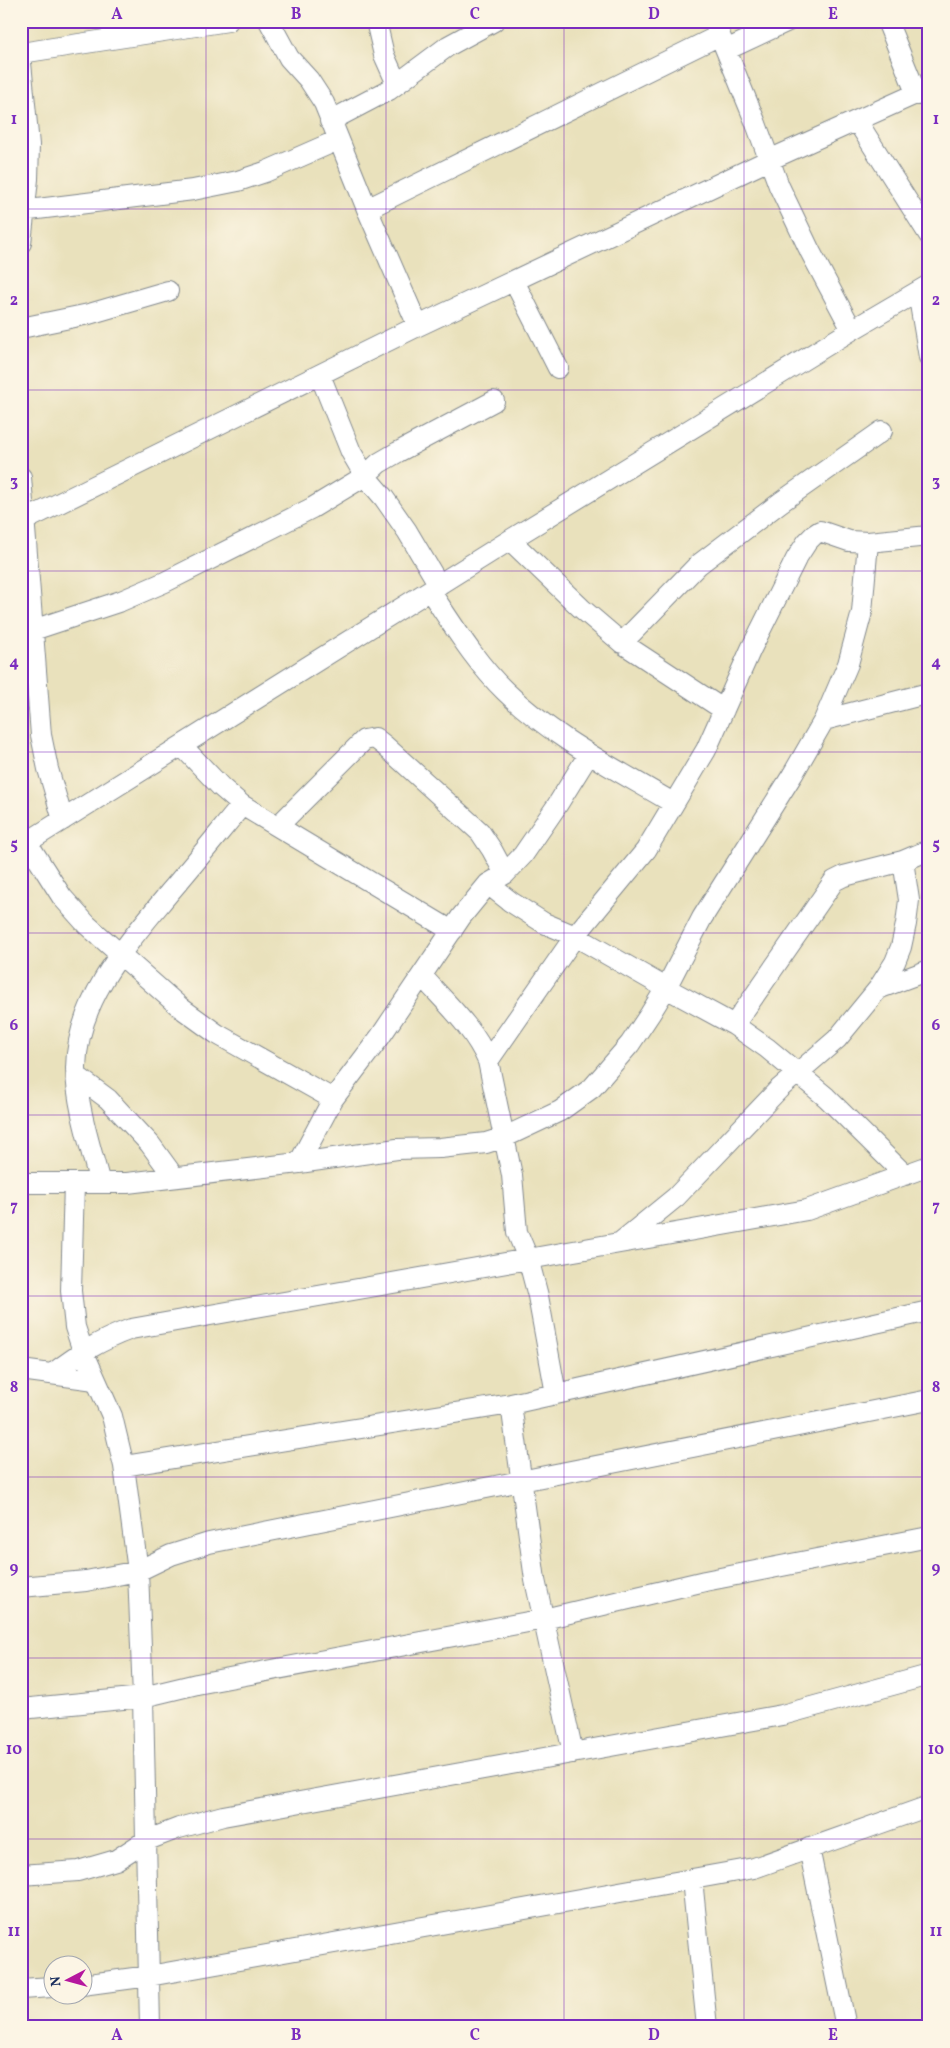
<svg xmlns="http://www.w3.org/2000/svg" width="950" height="2048" font-family="Vollkorn,serif">
  <style>
    .lines { fill: none; stroke-linecap: round; stroke-linejoin: round }
    .street-casing { stroke: #82888d; stroke-width: 22 }
    .street { stroke: #fff; stroke-width: 20 }
    .grid { fill: none; stroke: #7b2cbf; stroke-width: 1; stroke-opacity: 0.55 }
    .neatline { fill: none; stroke: #7b2cbf; stroke-width: 2 }
    .grid-label { font-size: 16px; text-anchor: middle; font-weight: bold; fill: #7b2cbf }
  </style>
  <rect width="100%" height="100%" fill="#fcf5e5"/>
  <filter id="ink" filterUnits="userSpaceOnUse"><feTurbulence type="fractalNoise" baseFrequency=".02" numOctaves="2"/><feDisplacementMap in="SourceGraphic" scale="10" xChannelSelector="R" yChannelSelector="G"/><feConvolveMatrix kernelMatrix="1 2 1 2 8 2 1 2 1" color-interpolation-filters="sRGB"/></filter>
  <filter id="wash" filterUnits="userSpaceOnUse"><feTurbulence type="fractalNoise" baseFrequency=".0096" numOctaves="4" result="noise"/><feDisplacementMap in="SourceGraphic" scale="20" xChannelSelector="R" yChannelSelector="G"/><feGaussianBlur stdDeviation="1.12" result="paint"/><feColorMatrix in="noise" values="0 0 0 0 0 0 0 0 0 0 0 0 0 0 0 0 0 1.4 0 .05"/><feComposite in="paint" operator="in"/></filter>
  <g filter="url(#wash)">
    <rect width="100%" height="100%" fill="#e9e1bc"/>
  </g>
  <g filter="url(#ink)">
    <g class="lines">
      <!-- street casing -->
      <g class="street-casing">
        <path id="street" d="M269,21l20,37 20,22 15,23 43,106 51,117
          M376,21l8,34 13,29
          M714,21l41,100 24,65 31,65 42,79
          M887,21l30,74
          M726,50l62,-29
          M21,53l207,-32
          M21,63l8,82 -1,34 -7,64
          M330,121l59,-31 59,-44 46,-25
          M857,121l72,114
          M367,209l353,-174
          M21,211l172,-21 45,-9 27,-9 73,-32
          M514,281l44,87
          M918,292l11,65
          M21,328l68,-14 79,-23
          M320,375l31,77 14,24 19,22 23,33 32,54
          M21,477l20,258 7,34 15,51
          M21,522l397,-196 351,-166 160,-72
          M510,540l71,68 41,35 102,67
          M430,591c23,34 45,71 75,100 48,47 111,78 168,112
          M33,630l88,-29 44,-19 147,-74 53,-32 14,-13 19,-11 96,-51
          M622,643l76,-78 83,-63 101,-71
          M824,720l105,-27
          M182,746l39,41 21,18 210,126
          M278,826l86,-86 11,-2 9,7 96,87 12,18 13,24
          M27,842l35,55 25,28 94,83 36,26 116,65
          M21,846l489,-306 342,-210 77,-45
          M488,884l23,18 33,21 31,13 91,52 68,37 33,23 59,49 79,78
          M422,976c24,27 52,52 66,85l24,114 5,57 11,26 10,38 18,98
          M878,989l51,-19
          M734,1025l100,-144 10,-5 59,-15 26,-11
          M488,1061l87,-125 71,-86 60,-100 45,-101 45,-90 11,-17 7,-7 6,-4 29,10 19,1 61,-6
          M77,1076l31,23 42,45 24,33
          M299,1163l34,-64 47,-62 81,-120 27,-33 17,-10 18,-19 33,-48 33,-53
          M21,1183h106l172,-20 98,-14 43,-1 46,-5 19,-6 55,-26 32,-23 38,-44 20,-30 16,-26 36,-70 91,-144 31,-54 24,-56 14,-52 6,-70
          M74,1183l-3,108 4,36 8,24 29,65 12,50 14,105 5,126 7,330
          M100,1183c-9,-34 -24,-80 -24,-115 1,-69 52,-125 93,-175 25,-29 49,-59 73,-88
          M622,1241l54,-44 103,-108 58,-50 41,-50 17,-27 6,-15 5,-23 3,-24 -6,-39
          M21,1370l74,10
          M52,1374c27,-20 46,-33 79,-45l676,-119 122,-44
          M511,1404l24,176 38,173
          M124,1466l387,-62 418,-93
          M21,1587l65,-6 52,-10 33,-16 38,-12 720,-143
          M21,1709l122,-12 54,-13 347,-65 161,-38 224,-44
          M809,1848l37,179
          M21,1875l57,-4 38,-11 29,-19 34,-13 44,-12 559,-101 147,-40
          M692,1879l15,148
          M82,1985l67,-9 605,-108 175,-62
          M21,1989l31,-2"/>
      </g>
      <!-- street -->
      <use href="#street" class="street"/>
    </g>
  </g>
  <!-- grid -->
  <path class="grid" d="M206,21v2006M386,21v2006M564,21v2006M744,21v2006M21,209h908M21,390h908M21,571h908M21,752h908M21,933h908M21,1115h908M21,1296h908M21,1477h908M21,1658h908M21,1839h908"/>
  <!-- margin -->
  <rect width="950" height="2048" fill="none" stroke="#fcf5e5" stroke-width="55"/>
  <!-- north arrow -->
  <g transform="translate(68 1980) rotate(264)"><circle r="24" fill="#fcf5e5" stroke="#a2a6af"/>
  <path d="M0-4L9 19L0 12L-9 19Z" fill="#b5179e"/>
  <text y="-8" font-size="14" font-weight="bold" text-anchor="middle" fill="#1b2f5e">N</text>
  </g>
  <rect x="28" y="28" width="894" height="1992" class="neatline"/>
  <g class="grid-label">
    <text x="117" y="19">A</text>
    <text x="296" y="19">B</text>
    <text x="475" y="19">C</text>
    <text x="654" y="19">D</text>
    <text x="833" y="19">E</text>
    <text x="14" y="124">1</text>
    <text x="936" y="124">1</text>
    <text x="14" y="305">2</text>
    <text x="936" y="305">2</text>
    <text x="14" y="486">3</text>
    <text x="936" y="486">3</text>
    <text x="14" y="667">4</text>
    <text x="936" y="667">4</text>
    <text x="14" y="849">5</text>
    <text x="936" y="849">5</text>
    <text x="14" y="1030">6</text>
    <text x="936" y="1030">6</text>
    <text x="14" y="1211">7</text>
    <text x="936" y="1211">7</text>
    <text x="14" y="1392">8</text>
    <text x="936" y="1392">8</text>
    <text x="14" y="1573">9</text>
    <text x="936" y="1573">9</text>
    <text x="14" y="1754">10</text>
    <text x="936" y="1754">10</text>
    <text x="14" y="1936">11</text>
    <text x="936" y="1936">11</text>
    <text x="117" y="2040">A</text>
    <text x="296" y="2040">B</text>
    <text x="475" y="2040">C</text>
    <text x="654" y="2040">D</text>
    <text x="833" y="2040">E</text>
  </g>
</svg>
